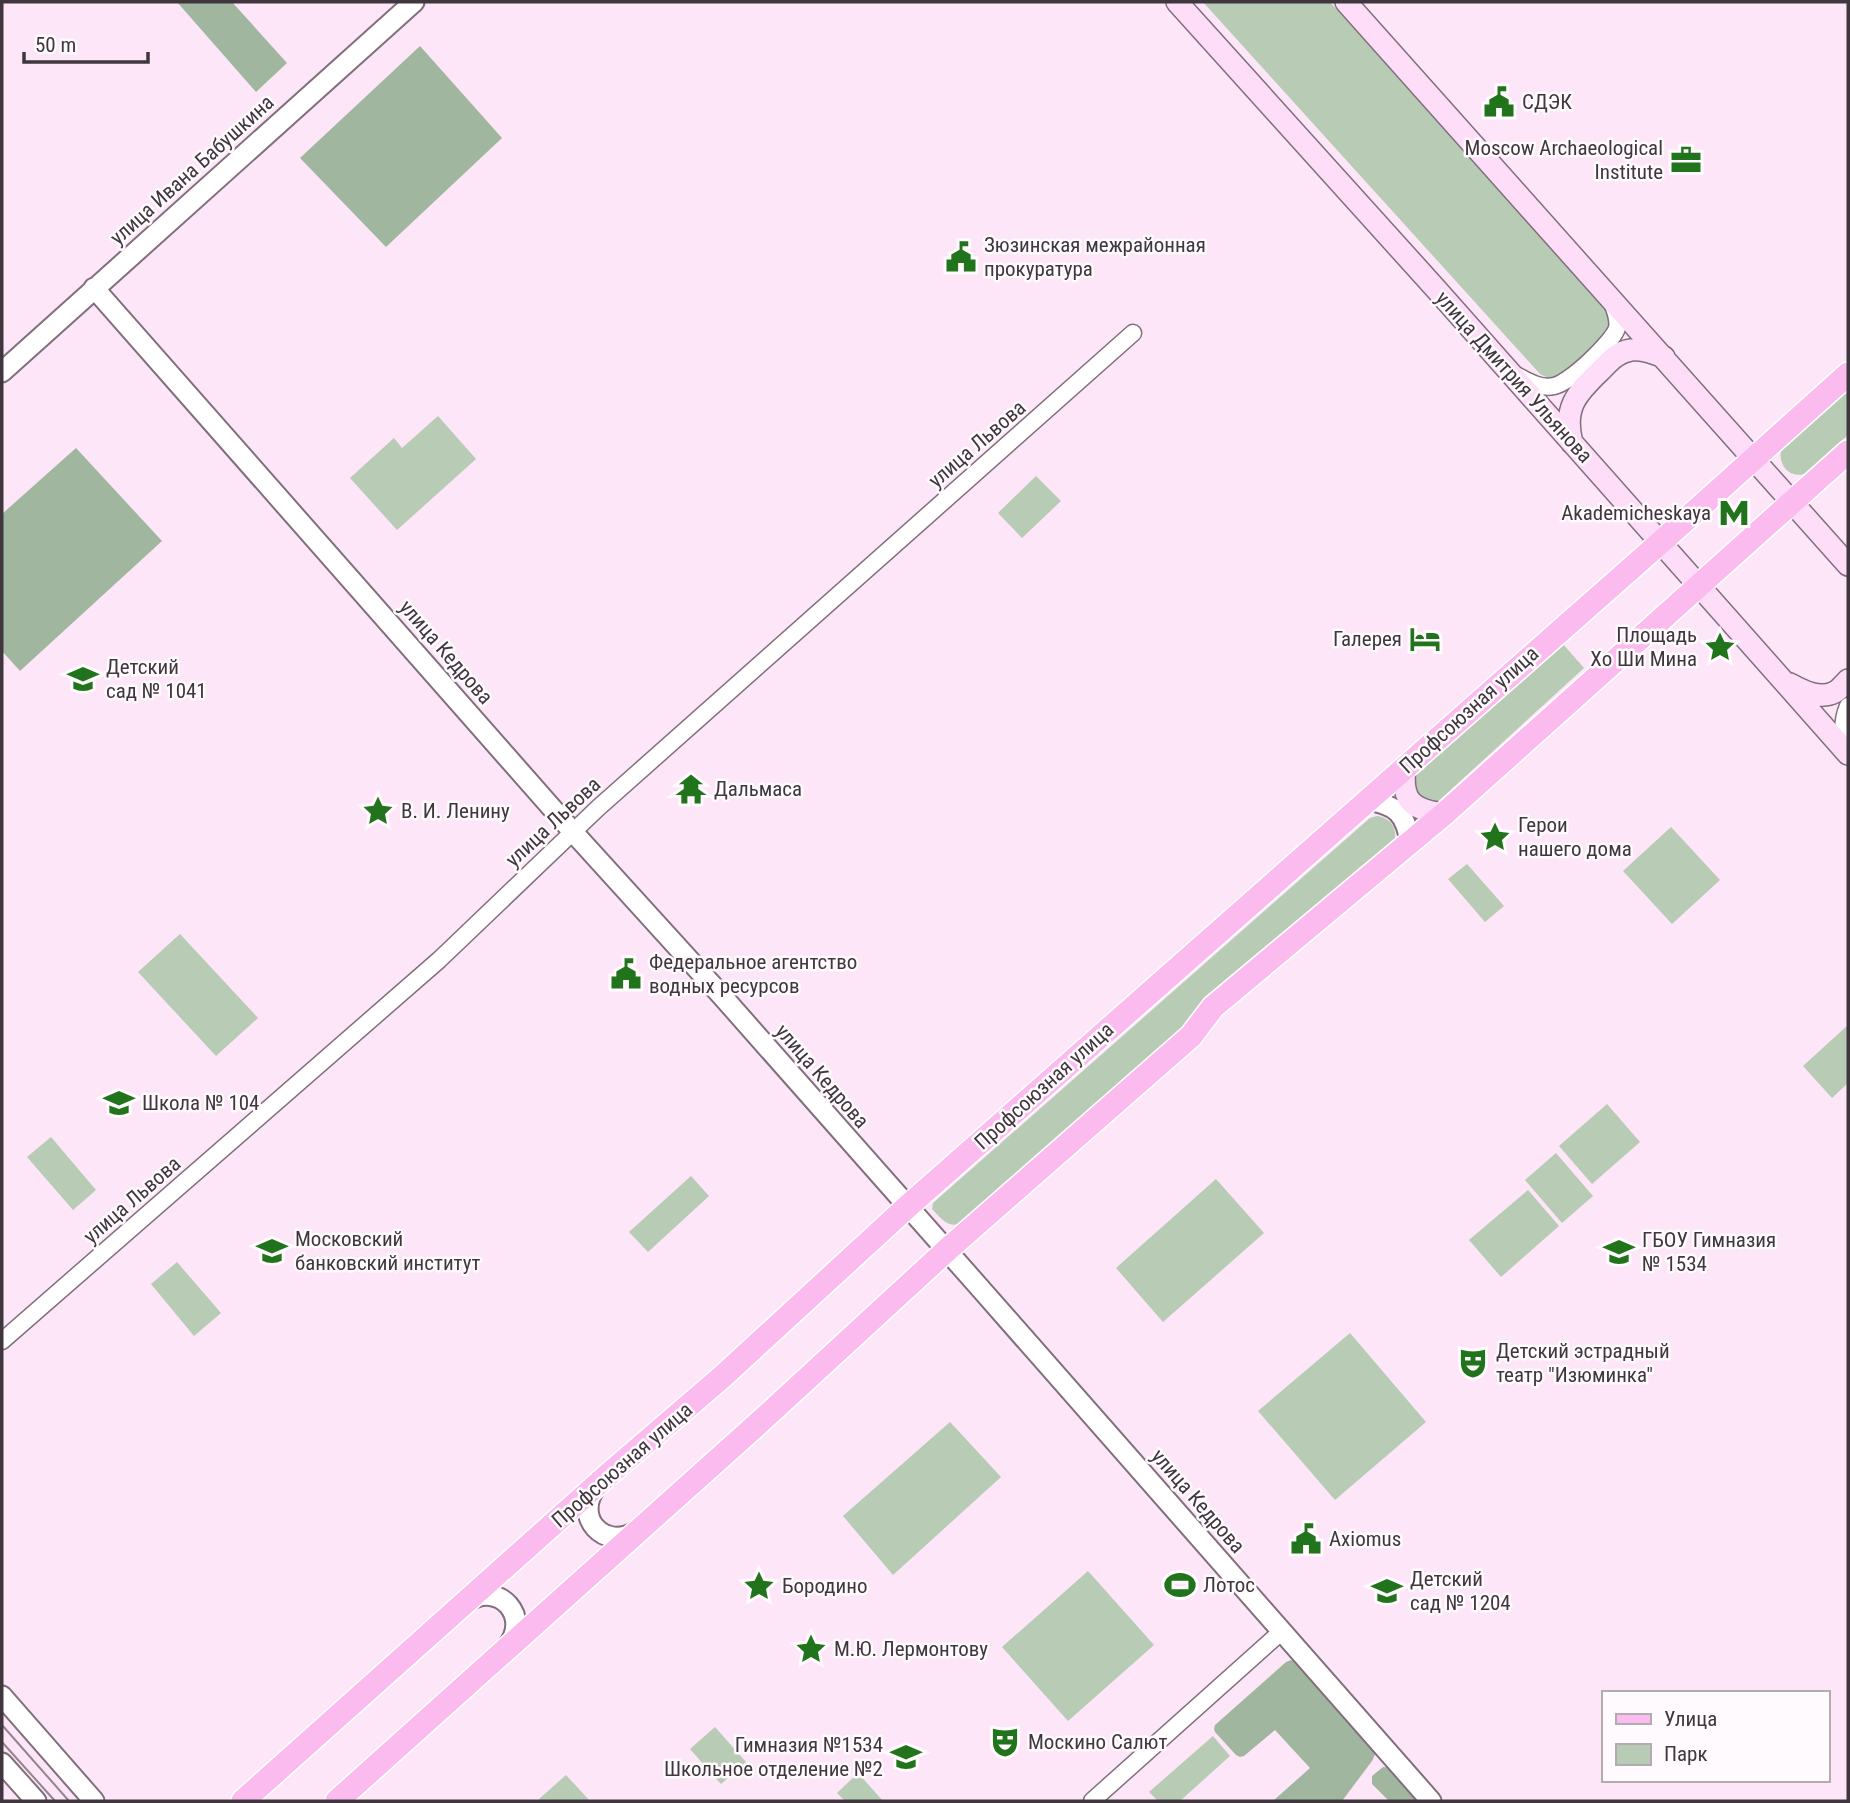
<svg xmlns="http://www.w3.org/2000/svg" width="1850" height="1803" font-family="'Roboto Condensed',sans-serif">
  <style>
    .green { fill: #b7cbb5 }
    .forest { fill: #a0b69e }
    .lines { fill: none; stroke-linecap: round; stroke-linejoin: round }
    .minor-casing { stroke: #826f7d; stroke-width: 19 }
    .tertiary-casing { stroke: #826f7d; stroke-width: 23 }
    .secondary-casing { stroke: #826f7d; stroke-width: 24 }
    .primary-casing { stroke: #fff; stroke-width: 26 }
    .minor { stroke: #fff; stroke-width: 16 }
    .tertiary { stroke: #fff; stroke-width: 19 }
    .secondary { stroke: #fdddf7; stroke-width: 21 }
    .primary { stroke: #fbbbef; stroke-width: 23 }
    .tram { stroke: #93858f; stroke-width: 2 }
    .labels { text-anchor: middle; stroke-width: 5; stroke-linejoin: round; paint-order: stroke }
    .poi-label { font-size: 21px; fill: #3f373d; stroke: #fefafd; text-anchor: start }
    .street-label { font-size: 21px; fill: #3f373d; stroke: #fefafd }
  </style>
  <rect width="100%" height="100%" fill="#fce6f7"/>
  <!-- green -->
  <path class="green" d="M1203,2h127l272,302c8,11 10,18 7,31l-50,44h-9l-10,-5z
    M1848,389v46l-42,38c-15,7 -28,-7 -25,-22z
    M438,416l38,43 -79,71 -47,-52 44,-40 8,10z
    M1036,476l25,25 -39,37 -24,-25z
    M1562,643l22,25 -152,139 -12,-1 -8,-27z
    M1377,816c14,2 21,12 17,26l-433,381c-13,6 -20,-5 -29,-14l1,-6 437,-385z
    M1671,827l49,53 -48,44 -49,-53z
    M1467,864l37,42 -19,16 -37,-43z
    M180,934l78,84 -42,38 -78,-84z
    M1848,1025v58l-16,15 -29,-32z
    M1607,1104l33,38 -48,42 -33,-38z
    M51,1137l45,53 -23,20 -46,-53z
    M1556,1153l37,43 -31,27 -37,-43z
    M691,1176l18,20 -61,56 -19,-20z
    M1216,1179l48,54 -101,89 -47,-54z
    M1528,1190l31,36 -58,51 -32,-37z
    M177,1262l44,51 -27,23 -43,-52z
    M1350,1333l76,89 -91,78 -77,-89z
    M950,1422l51,55 -108,98 -50,-59z
    M1088,1571l66,74 -86,76 -66,-74z
    M715,1727l31,35 -25,22 -31,-35z
    M1213,1736l17,20 -50,45h-22l-9,-9z
    M858,1773l25,28h-38l-8,-8z
    M566,1775l24,26h-49l-2,-2z"/>
  <!-- forest -->
  <path class="forest" d="M177,2h55l55,61 -31,29z
    M420,46l82,92 -116,109 -86,-89z
    M76,448l86,93 -142,130 -18,-20v-137z
    M1291,1660l6,2 79,90 -4,9 -30,40h-69l37,-33 -35,-38 -31,26 -4,1 -4,-2 -21,-23 -1,-3 1,-4 71,-63z
    M1383,1767l9,1 31,33h-34l-17,-17v-8z"/>
  <g class="lines">
    <!-- minor casing -->
    <g class="minor-casing">
      <path id="minor" d="M1518,376c11,6 23,13 36,10 14,-2 59,-44 63,-58 2,-9 -2,-17 -5,-26
        M1844,749c-2,-15 -2,-29 4,-43
        M2,1341l437,-381 159,-152 535,-475
        M1092,1801l189,-169"/>
    </g>
    <!-- tertiary casing -->
    <g class="tertiary-casing">
      <path id="tertiary" d="M94,288l479,544 149,164 258,292 451,513
        M2,372l412,-370
        M1367,800c29,5 39,13 43,43
        M597,1486c-25,30 7,66 40,45
        M467,1602c32,-22 65,15 40,45
        M2,1696l92,105
        M2,1763l34,38"/>
    </g>
    <!-- secondary casing -->
    <g class="secondary-casing">
      <path id="secondary" d="M1177,2l259,287 412,465
        M1346,2l502,563
        M1572,443c-9,-35 4,-49 28,-72 9,-9 17,-19 31,-21 12,-1 22,3 33,7
        M1790,684c13,7 30,16 45,8 4,-2 9,-8 13,-12
        M1405,767c-4,33 6,43 39,47"/>
    </g>
    <!-- primary casing -->
    <g class="primary-casing">
      <path id="primary" d="M243,1801l366,-327 113,-97 185,-170 754,-665 187,-168
        M337,1801l425,-381 185,-170 244,-214 22,-29 231,-193 404,-362"/>
    </g>
    <!-- minor -->
    <use href="#minor" class="minor"/>
    <!-- tertiary -->
    <use href="#tertiary" class="tertiary"/>
    <!-- secondary -->
    <use href="#secondary" class="secondary"/>
    <!-- primary -->
    <use href="#primary" class="primary"/>
    <!-- tram -->
    <path class="tram" d="M2,1725l67,76
      M2,1742l53,59"/>
  </g>
  <!-- icons -->
  <defs>
    <g id="civic-bare" transform="scale(2.415)"><path d="M-.6-6.5H3V-4.5H.6V-3L4-1V1h2V6H-6V1h2V-1L-.6-3ZM-1.2 2.5V6h2.4V2.5Z" fill="#21731c" stroke="#fefafd" stroke-width="2.5" paint-order="stroke"/></g>
    <g id="office-bare" transform="scale(2.415)"><path d="M-6-3h4V-5.5h4V-3h4V5H-6ZM-1-4.5V-3h2v-1.5ZM-6 0V1H6V0Z" fill="#21731c" stroke="#fefafd" stroke-width="2.5" paint-order="stroke"/></g>
    <g id="metro-bare" transform="scale(2.415)"><path d="M-5.5 5V-5H-3L0 0L3-5H5.5V5H3V-.5L0 4L-3-.5V5Z" fill="#21731c" stroke="#fefafd" stroke-width="2.5" paint-order="stroke"/></g>
    <g id="hotel-bare" transform="scale(2.415)"><path d="M-6-4.5h1.5V1H6V5H4.5V3h-9V5H-6ZM-4 0a1.8 1.8 0 1 1 3.6 0ZM.5 0V-2.5h3Q6-2.5 6 0Z" fill="#21731c" stroke="#fefafd" stroke-width="2.5" paint-order="stroke"/></g>
    <g id="sight-bare" transform="scale(2.415)"><path d="M0-6L1.8-2.2L6-1.7L2.9 1.2L3.7 5.4L0 3.3L-3.7 5.4L-2.9 1.2L-6-1.7L-1.8-2.2Z" fill="#21731c" stroke="#fefafd" stroke-width="2.5" paint-order="stroke"/></g>
    <g id="school-bare" transform="scale(2.415)"><path d="M0-5L7-2L0 1L-7-2ZM-4 1L0 2.5L4 1V4Q0 6-4 4Z" fill="#21731c" stroke="#fefafd" stroke-width="2.5" paint-order="stroke"/></g>
    <g id="temple-bare" transform="scale(2.415)"><path d="M0-6L5-2H3V0L6.5 2.5H4V6H1.5V3h-3V6H-4V2.5H-6.5L-3 0V-2H-5Z" fill="#21731c" stroke="#fefafd" stroke-width="2.5" paint-order="stroke"/></g>
    <g id="university-bare" transform="scale(2.415)"><path d="M0-5L7-2L0 1L-7-2ZM-4 1L0 2.5L4 1V4Q0 6-4 4Z" fill="#21731c" stroke="#fefafd" stroke-width="2.5" paint-order="stroke"/></g>
    <g id="theatre-bare" transform="scale(2.415)"><path d="M-5-5.5Q0-4 5-5.5V0Q5 5 0 6Q-5 5-5 0ZM-3.3-2.5H-1v1.5H-3.3ZM1-2.5H3.3v1.5H1ZM-2.8 1Q0 5.5 2.8 1Z" fill="#21731c" stroke="#fefafd" stroke-width="2.5" paint-order="stroke"/></g>
    <g id="stadium-bare" transform="scale(2.415)"><path d="M0-5a6.5 5 0 1 0 0 10a6.5 5 0 1 0 0-10ZM-3.5-1.8h7v3.6h-7Z" fill="#21731c" stroke="#fefafd" stroke-width="2.5" paint-order="stroke"/></g>
  </defs>
  <g fill-rule="evenodd">
    <use href="#civic-bare" x="1499" y="102"/>
    <use href="#office-bare" x="1686" y="160"/>
    <use href="#civic-bare" x="961" y="257"/>
    <use href="#metro-bare" x="1734" y="513"/>
    <use href="#hotel-bare" x="1425" y="639"/>
    <use href="#sight-bare" x="1720" y="647"/>
    <use href="#school-bare" x="83" y="679"/>
    <use href="#temple-bare" x="691" y="789"/>
    <use href="#sight-bare" x="378" y="811"/>
    <use href="#sight-bare" x="1495" y="837"/>
    <use href="#civic-bare" x="626" y="974"/>
    <use href="#school-bare" x="119" y="1103"/>
    <use href="#university-bare" x="272" y="1251"/>
    <use href="#school-bare" x="1619" y="1252"/>
    <use href="#theatre-bare" x="1473" y="1363"/>
    <use href="#civic-bare" x="1306" y="1539"/>
    <use href="#stadium-bare" x="1180" y="1585"/>
    <use href="#sight-bare" x="759" y="1586"/>
    <use href="#school-bare" x="1387" y="1591"/>
    <use href="#sight-bare" x="811" y="1649"/>
    <use href="#theatre-bare" x="1005" y="1742"/>
    <use href="#school-bare" x="906" y="1757"/>
  </g>
  <g class="labels">
    <!-- poi labels -->
    <g class="poi-label">
      <text x="1522" y="109">СДЭК</text>
      <text x="1663" y="155" text-anchor="end">Moscow Archaeological<tspan x="1663" dy="24">Institute</tspan></text>
      <text x="984" y="252">Зюзинская межрайонная<tspan x="984" dy="24">прокуратура</tspan></text>
      <text x="1711" y="520" text-anchor="end">Akademicheskaya</text>
      <text x="1697" y="642" text-anchor="end">Площадь<tspan x="1697" dy="24">Хо Ши Мина</tspan></text>
      <text x="1402" y="646" text-anchor="end">Галерея</text>
      <text x="106" y="674">Детский<tspan x="106" dy="24">сад № 1041</tspan></text>
      <text x="714" y="796">Дальмаса</text>
      <text x="401" y="818">В. И. Ленину</text>
      <text x="1518" y="832">Герои<tspan x="1518" dy="24">нашего дома</tspan></text>
      <text x="649" y="969">Федеральное агентство<tspan x="649" dy="24">водных ресурсов</tspan></text>
      <text x="142" y="1110">Школа № 104</text>
      <text x="295" y="1246">Московский<tspan x="295" dy="24">банковский институт</tspan></text>
      <text x="1642" y="1247">ГБОУ Гимназия<tspan x="1642" dy="24">№ 1534</tspan></text>
      <text x="1496" y="1358">Детский эстрадный<tspan x="1496" dy="24">театр "Изюминка"</tspan></text>
      <text x="1329" y="1546">Axiomus</text>
      <text x="1410" y="1586">Детский<tspan x="1410" dy="24">сад № 1204</tspan></text>
      <text x="1203" y="1592">Лотос</text>
      <text x="782" y="1593">Бородино</text>
      <text x="834" y="1656">М.Ю. Лермонтову</text>
      <text x="1028" y="1749">Москино Салют</text>
      <text x="883" y="1752" text-anchor="end">Гимназия №1534<tspan x="883" dy="24">Школьное отделение №2</tspan></text>
    </g>
    <!-- street labels -->
    <g class="street-label">
      <text transform="translate(192 170) rotate(-42)" y="7">улица Ивана Бабушкина</text>
      <text transform="translate(1514 377) rotate(48)" y="7">улица Дмитрия Ульянова</text>
      <text transform="translate(977 444) rotate(-41)" y="7">улица Львова</text>
      <text transform="translate(446 652) rotate(49)" y="7">улица Кедрова</text>
      <text transform="translate(1469 710) rotate(-42)" y="7">Профсоюзная улица</text>
      <text transform="translate(553 822) rotate(-43)" y="7">улица Львова</text>
      <text transform="translate(822 1076) rotate(49)" y="7">улица Кедрова</text>
      <text transform="translate(1044 1086) rotate(-42)" y="7">Профсоюзная улица</text>
      <text transform="translate(132 1200) rotate(-41)" y="7">улица Львова</text>
      <text transform="translate(622 1465) rotate(-41)" y="7">Профсоюзная улица</text>
      <text transform="translate(1198 1501) rotate(49)" y="7">улица Кедрова</text>
    </g>
  </g>
  <!-- border -->
  <rect width="1850" height="1803" fill="none" stroke="#3f373d" stroke-width="7"/>
  <!-- legend -->
  <rect x="1602" y="1691" width="228" height="91" fill="#fefafd" stroke="#b2acb0" stroke-width="2"/>
  <rect x="1616" y="1714" width="35" height="10" fill="#fbbbef" stroke="#b2acb0" stroke-width="2"/>
  <text x="1664" y="1726" font-size="21" fill="#3f373d">Улица</text>
  <rect x="1616" y="1744" width="35" height="21" fill="#b7cbb5" stroke="#b2acb0" stroke-width="2"/>
  <text x="1664" y="1761" font-size="21" fill="#3f373d">Парк</text>
  <!-- scale -->
  <path d="M24 52v10h124v-10" fill="none" stroke="#3f373d" stroke-width="3.5"/>
  <text x="35" y="52" font-size="21" fill="#3f373d" stroke="#fefafd" stroke-width="5" paint-order="stroke">50 m</text>
</svg>
